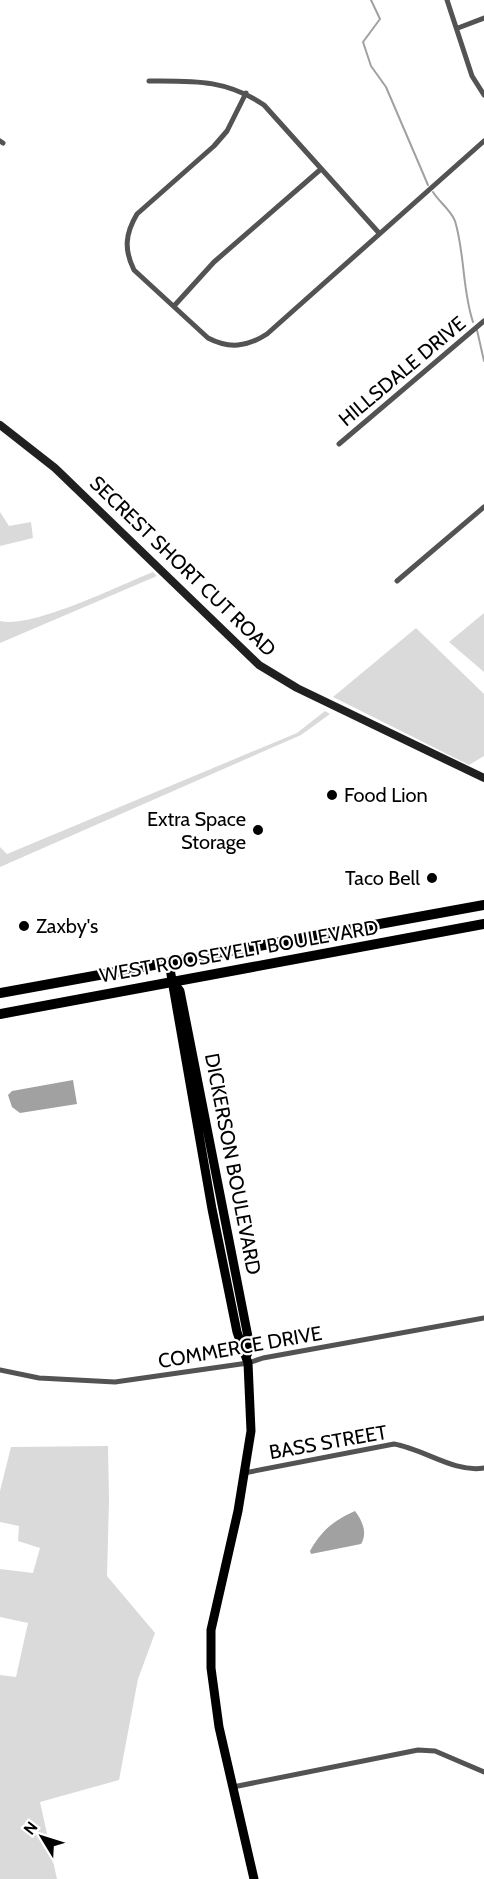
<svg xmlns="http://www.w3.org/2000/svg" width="484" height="1879" font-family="Cabin,sans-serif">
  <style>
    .green { fill: #dadada }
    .water { fill: #a1a1a1 }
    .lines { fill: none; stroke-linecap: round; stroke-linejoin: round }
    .stream { stroke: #a1a1a1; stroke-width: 2 }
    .street { stroke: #535353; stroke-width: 5 }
    .secondary { stroke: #202020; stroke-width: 8 }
    .primary { stroke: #000; stroke-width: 9 }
    .highway { stroke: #000; stroke-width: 10 }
    .poi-dot { fill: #000; stroke: #fff; stroke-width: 2 }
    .labels { text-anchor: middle; stroke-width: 4.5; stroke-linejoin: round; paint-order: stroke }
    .street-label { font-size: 20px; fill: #000; stroke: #fff }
    .poi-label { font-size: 20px; fill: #000; stroke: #fff; text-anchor: start }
  </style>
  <rect width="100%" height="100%" fill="#fff"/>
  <!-- green -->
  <path class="green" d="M0,512l9,14 22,-4 2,16 -33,8z
    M153,572l4,4 -157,67v-22c32,8 120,-36 153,-49z
    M484,613v59l-35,-30z
    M416,628l68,66v62l-15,9 -136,-68z
    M325,711l5,3 -29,21 -301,132v-20l7,7 290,-121z
    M108,1446l1,54 -2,76 48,57 -17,46 -19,101 -79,22 17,77h-57v-204l16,2 12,-54 -28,-6v-48l33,4 7,-25 -22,-7 1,-15 -19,-4v-31l11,-44z"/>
  <!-- water -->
  <path class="water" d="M73,1080l4,24 -57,9 -8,-6 -4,-12 4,-4z
    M355,1511c7,9 13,22 6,33l-50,10 -1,-3c12,-21 23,-30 45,-40z"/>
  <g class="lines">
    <!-- stream -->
    <path class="stream" d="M371,0l9,19 -17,23 8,24 15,21 42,98
      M433,192c6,10 18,18 22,29 10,33 7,68 18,101
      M477,330l7,31"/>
    <!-- street -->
    <path class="street" d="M447,0l25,76 12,19
      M458,28l26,-10
      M149,81c44,0 77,-2 115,24l115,128
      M246,93l-19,38 -13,15 -77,68c-12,20 -13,36 -3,56l74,68c21,11 39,9 59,-4l217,-193
      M0,141l3,2
      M174,306l40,-44 107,-93
      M339,444l145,-123
      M397,581l87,-74
      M0,1370l39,8 76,4 133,-19 15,-5 221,-40
      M244,1473l150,-29c30,5 60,29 90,24
      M233,1787l185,-37 17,1 49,21"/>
    <!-- secondary -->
    <path class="secondary" d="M0,425l55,43 204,197 38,23 187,90"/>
    <!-- primary -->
    <path class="primary" d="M169,963l43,246 25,123 11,31 3,68 -13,80 -27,119v38l8,59 35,152
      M173,982l7,9 70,356 -3,8"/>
    <!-- highway -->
    <path class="highway" d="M0,993l484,-88
      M0,1014l484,-90"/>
  </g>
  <!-- markers -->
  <g class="poi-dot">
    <circle cx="332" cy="795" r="6"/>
    <circle cx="258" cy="830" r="6"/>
    <circle cx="432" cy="878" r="6"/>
    <circle cx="24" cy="926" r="6"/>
  </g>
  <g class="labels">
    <!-- street labels -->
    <g class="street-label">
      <text transform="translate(402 371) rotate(-40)" y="7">HILLSDALE DRIVE</text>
      <text transform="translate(183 566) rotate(44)" y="7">SECREST SHORT CUT ROAD</text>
      <text transform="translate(239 951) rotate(-10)" y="7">WEST ROOSEVELT BOULEVARD</text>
      <text transform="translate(233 1164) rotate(79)" y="7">DICKERSON BOULEVARD</text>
      <text transform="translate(240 1347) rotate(-10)" y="7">COMMERCE DRIVE</text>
      <text transform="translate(328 1442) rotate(-10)" y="7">BASS STREET</text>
    </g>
    <!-- poi labels -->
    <g class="poi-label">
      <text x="344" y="802">Food Lion</text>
      <text x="246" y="826" text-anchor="end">Extra Space<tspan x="246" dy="23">Storage</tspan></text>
      <text x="420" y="885" text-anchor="end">Taco Bell</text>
      <text x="36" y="933">Zaxby's</text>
    </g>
  </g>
  <!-- north arrow -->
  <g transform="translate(42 1837) rotate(308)" stroke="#ffffff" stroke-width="4.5" paint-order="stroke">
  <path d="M0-4.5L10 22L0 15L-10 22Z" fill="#000000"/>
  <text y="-9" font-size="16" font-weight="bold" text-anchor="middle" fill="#000000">N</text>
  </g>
</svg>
